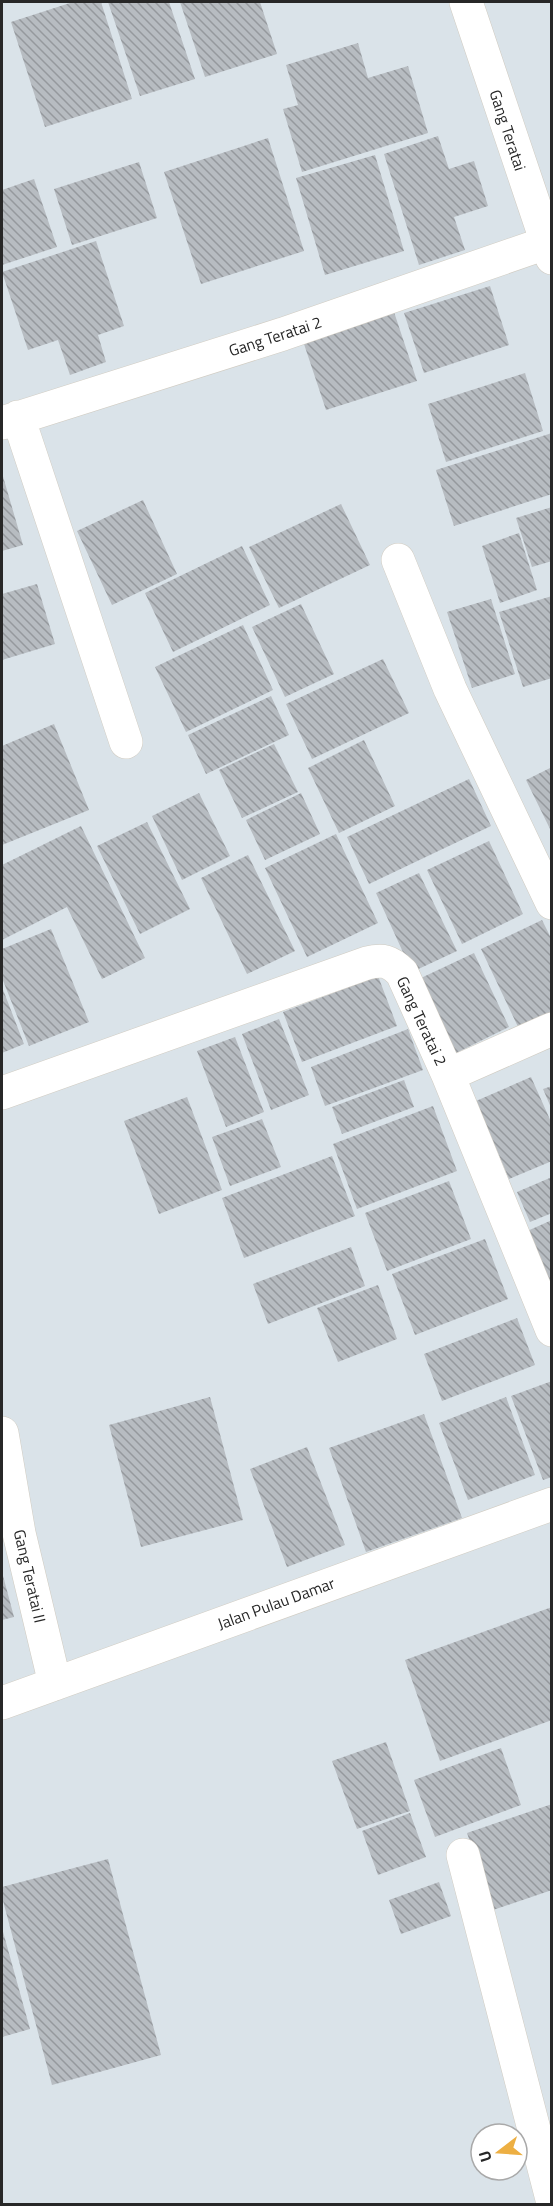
<svg xmlns="http://www.w3.org/2000/svg" width="553" height="2206" font-family="'Titillium Web',sans-serif">
  <style>
    .building { fill: url(#building-back-hatch) }
    .lines { fill: none; stroke-linecap: round; stroke-linejoin: round }
    .minor-casing { stroke: #d1ccc2; stroke-width: 34 }
    .minor { stroke: #fff; stroke-width: 33 }
    .labels { text-anchor: middle; stroke-width: 6; stroke-linejoin: round; paint-order: stroke }
    .street-label { font-size: 16px; fill: #272727; stroke: #fff }
  </style>
  <defs>
    <pattern id="building-back-hatch" width="6" height="6" patternUnits="userSpaceOnUse" patternTransform="scale(1.5)"><rect width="6" height="6" fill="#b7bcc1"/><path d="M-1 5l2 2M0 0l6 6M5-1l2 2" fill="none" stroke="#95999d"/></pattern>
  </defs>
  <rect width="100%" height="100%" fill="#dae3e9"/>
  <!-- building -->
  <path class="building" d="M73,2h28l31,97 -87,28 -34,-105z
    M108,2h61l26,77 -55,17z
    M180,2h80l17,52 -72,23z
    M358,43l10,35 40,-12 20,67 -126,39 -19,-63 15,-4 -12,-40z
    M438,136l11,33 25,-8 14,45 -34,11 11,33 -46,15 -35,-111z
    M268,138l36,113 -103,33 -37,-112z
    M375,155l29,96 -79,24 -29,-97z
    M139,162l18,56 -85,27 -18,-56z
    M34,179l23,68 -55,18v-75z
    M96,241l28,85 -26,9 8,27 -36,13 -12,-35 -30,10 -26,-78z
    M490,286l19,59 -85,28 -20,-60z
    M394,312l23,69 -91,29 -23,-69z
    M525,373l18,58 -97,31 -18,-58z
    M552,433v61l-98,32 -18,-56z
    M2,473l21,72 -21,6z
    M143,500l34,74 -65,31 -35,-74z
    M341,504l29,61 -91,43 -30,-61z
    M552,507v54l-20,6 -16,-49z
    M519,533l18,57 -37,13 -18,-57z
    M242,546l28,59 -97,47 -28,-59z
    M37,584l18,60 -53,16v-66z
    M552,596v82l-29,9 -24,-75z
    M491,599l24,75 -43,14 -25,-76z
    M301,604l33,70 -49,23 -33,-70z
    M243,625l30,65 -87,42 -31,-65z
    M383,659l26,54 -97,46 -26,-55z
    M271,696l18,39 -83,39 -18,-39z
    M54,724l35,86 -87,35v-99z
    M364,740l31,66 -56,27 -31,-65z
    M274,744l24,48 -56,26 -23,-48z
    M552,767v66l-26,-53z
    M469,779l22,47 -122,58 -22,-47z
    M199,793l31,63 -48,24 -30,-64z
    M301,793l19,41 -55,26 -19,-40z
    M147,822l43,87 -50,25 -43,-88z
    M81,826l64,132 -43,21 -35,-72 -65,33v-75z
    M336,834l42,89 -71,34 -42,-89z
    M489,841l34,73 -61,30 -35,-74z
    M248,855l47,96 -48,23 -46,-96z
    M419,873l38,78 -45,21 -36,-79z
    M542,920l10,20v75l-32,16 -39,-82z
    M51,929l38,93 -60,24 -27,-68v-29z
    M474,953l35,74 -53,26 -35,-75z
    M378,976l19,50 -95,36 -19,-50z
    M2,987l22,57 -22,9z
    M279,1019l30,76 -38,15 -29,-76z
    M408,1029l15,41 -98,36 -14,-39z
    M235,1037l29,75 -38,15 -29,-76z
    M531,1077l21,47v37l-43,18 -33,-78z
    M404,1080l10,27 -72,27 -10,-27z
    M552,1086v24l-9,-21z
    M187,1097l35,93 -63,24 -35,-93z
    M433,1106l24,65 -100,38 -24,-65z
    M262,1119l19,48 -51,19 -18,-49z
    M332,1156l23,60 -111,42 -22,-60z
    M552,1177v36l-22,9 -13,-30z
    M449,1181l22,58 -84,32 -22,-58z
    M552,1220v68l-27,-56z
    M485,1239l23,60 -93,36 -23,-61z
    M351,1247l14,39 -97,38 -15,-40z
    M378,1285l19,54 -59,23 -21,-54z
    M517,1318l18,47 -93,36 -18,-47z
    M552,1381v96l-9,3 -32,-84z
    M210,1397l33,123 -102,27 -32,-122z
    M506,1397l29,78 -67,25 -29,-77z
    M424,1414l38,104 -96,34 -37,-104z
    M307,1447l38,98 -58,22 -37,-98z
    M2,1572l12,45 -12,3z
    M552,1607v113l-112,41 -35,-101z
    M386,1742l24,69 -53,18 -25,-68z
    M501,1748l20,57 -86,32 -21,-57z
    M552,1804v86l-59,20 -26,-77z
    M410,1813l16,44 -48,18 -16,-44z
    M108,1859l53,196 -109,30 -50,-188v-10z
    M439,1882l12,34 -50,18 -12,-34z
    M2,1928l28,101 -28,8z"/>
  <g class="lines">
    <!-- minor casing -->
    <g class="minor-casing">
      <path id="minor" d="M466,2l86,256
        M18,417l108,325
        M2,423l281,-89 263,-91
        M398,560l52,129 102,214
        M448,1075l104,-46
        M2,1093l365,-130c16,-4 23,-2 35,10l46,102 104,255
        M2,1433l17,100 36,151
        M2,1703l550,-199
        M463,1855l89,344"/>
    </g>
    <!-- minor -->
    <use href="#minor" class="minor"/>
  </g>
  <g class="labels">
    <!-- street labels -->
    <g class="street-label">
      <text transform="translate(508 130) rotate(72)" y="6">Gang Teratai</text>
      <text transform="translate(275 336) rotate(-18)" y="6">Gang Teratai 2</text>
      <text transform="translate(422 1021) rotate(65)" y="6">Gang Teratai 2</text>
      <text transform="translate(30 1576) rotate(77)" y="6">Gang Teratai II</text>
      <text transform="translate(276 1603) rotate(-20)" y="6">Jalan Pulau Damar</text>
    </g>
  </g>
  <!-- border -->
  <rect width="553" height="2206" fill="none" stroke="#272727" stroke-width="6"/>
  <!-- north arrow -->
  <g transform="translate(499 2152) rotate(253)"><circle r="28" fill="#ffffff" stroke="#a9a9a9" stroke-width="1.5"/>
  <path d="M0-4.5L10 22L0 15L-10 22Z" fill="#edaf43"/>
  <text y="-9" font-size="16" font-weight="bold" text-anchor="middle" fill="#272727">U</text>
  </g>
</svg>
